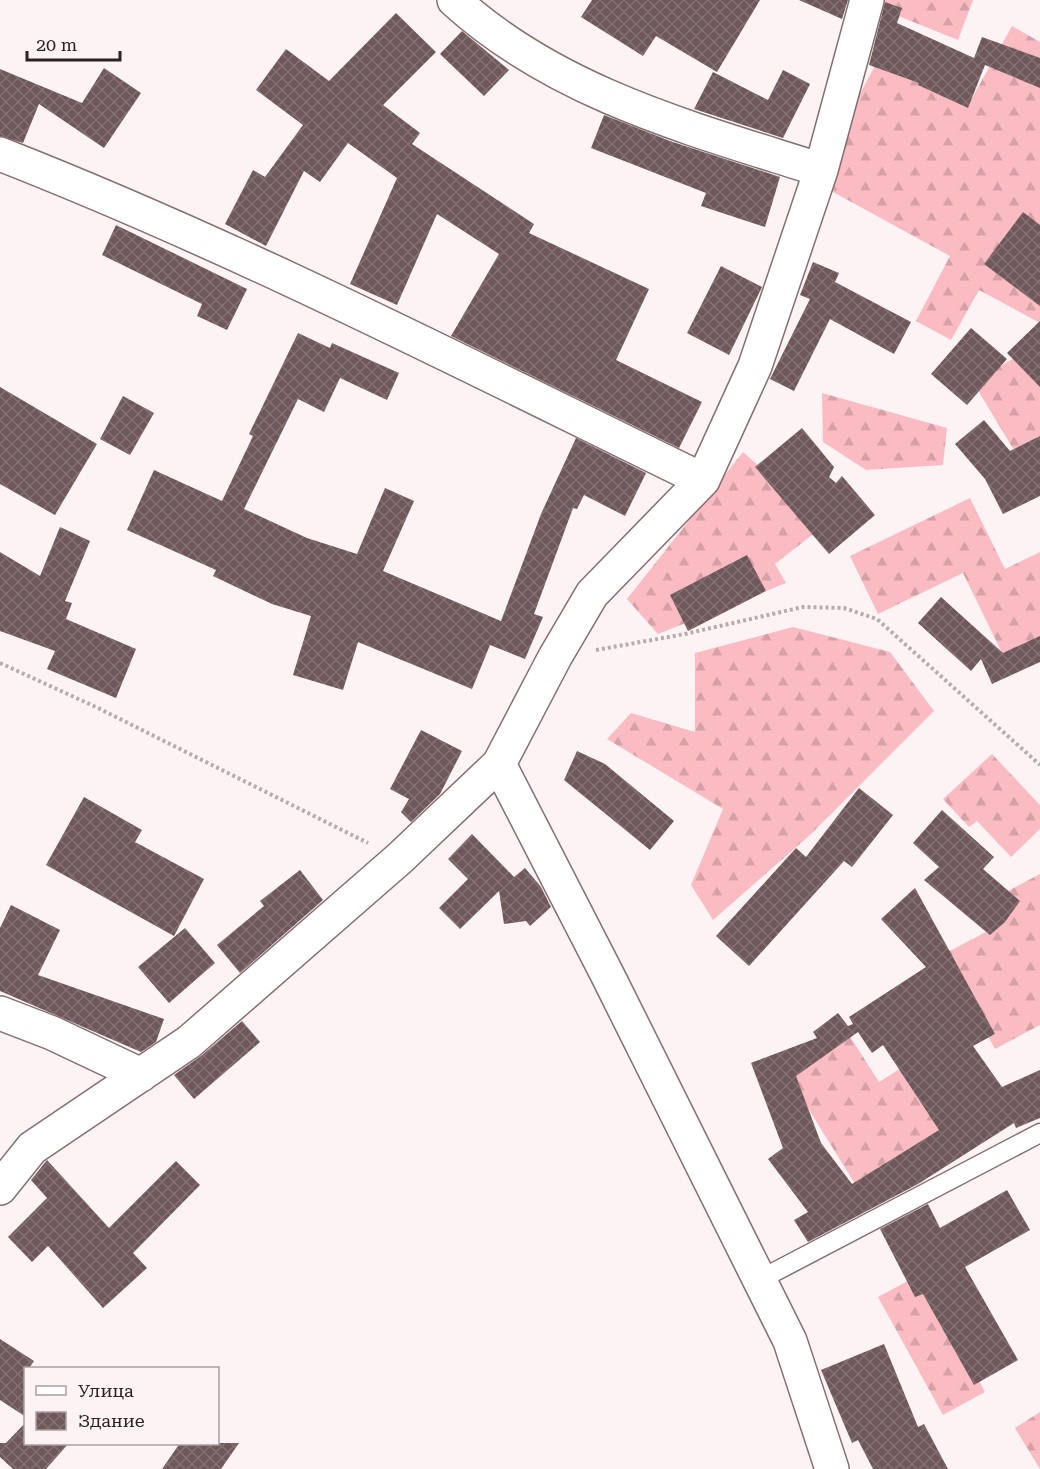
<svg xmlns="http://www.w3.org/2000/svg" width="1040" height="1469" font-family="'Roboto Serif',serif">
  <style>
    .forest { fill: url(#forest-firs) }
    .building { fill: url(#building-cross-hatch); fill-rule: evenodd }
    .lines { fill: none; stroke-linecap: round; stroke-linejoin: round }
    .service-casing { stroke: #856e70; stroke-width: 21 }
    .minor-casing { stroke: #856e70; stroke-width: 36 }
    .path { stroke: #b6acad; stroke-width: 4; stroke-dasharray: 3 3; stroke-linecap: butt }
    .service { stroke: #fff; stroke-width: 18 }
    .minor { stroke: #fff; stroke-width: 33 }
  </style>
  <defs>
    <pattern id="forest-firs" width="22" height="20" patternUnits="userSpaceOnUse" patternTransform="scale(1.5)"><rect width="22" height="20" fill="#fabcc2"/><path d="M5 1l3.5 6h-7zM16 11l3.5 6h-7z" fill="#d6a1a6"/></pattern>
    <pattern id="building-cross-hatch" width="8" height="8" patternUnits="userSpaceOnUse" patternTransform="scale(1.5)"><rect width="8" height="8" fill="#6f585a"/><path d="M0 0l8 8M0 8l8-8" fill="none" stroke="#837173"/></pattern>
  </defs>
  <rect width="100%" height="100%" fill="#fef3f4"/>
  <!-- forest -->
  <path class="forest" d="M873,0h100l-15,40 -87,-35z
    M1012,26l28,16v281l-61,-33 -28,50 -35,-19 34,-65 -137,-75 70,-130 88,49z
    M1028,350l12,6v106l-17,3 -50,-83z
    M822,393l125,35 -4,37 -77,5 -43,-28z
    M743,452l82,73 -50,39 11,19 -128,51 -31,-35z
    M970,498l35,71 35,-17v91l-35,16 -42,-86 -85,41 -28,-58z
    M793,627l97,25 44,59 -124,124 -97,85 -22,-35 32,-76 -116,-70 24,-26 64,19v-79z
    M992,754l48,51v24l-29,28 -34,-36 -8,6 -26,-28z
    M1040,874v151l-45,24 -51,-95 61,-32 -12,-23z
    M842,1024l37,58 67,-42 45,71 -131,81 -80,-129z
    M921,1274l64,118 -42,23 -65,-118z
    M1040,1412v57l-25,-41z"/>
  <!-- building -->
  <path class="building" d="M592,0h168l-43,72 -61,-36 -13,20 -62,-39z
    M799,0h49l-6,19z
    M885,2l17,6 -5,15 77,35 8,-21 58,21v30l-55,-23 -17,43 -50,-23 1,-2 -50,-18z
    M396,13l40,39 -53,53 37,28 -8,11 122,80 -5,9 120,56 -33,71 86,42 -23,46 -228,-112 48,-82 -62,-40 -40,91 -47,-21 47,-106 -49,-35 -28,39 -16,-11 -38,75 -41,-22 28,-54 12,7 38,-52 -47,-35 30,-41 43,32z
    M462,31l47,39 -25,26 -44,-42z
    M104,68l37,25 -37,55 -65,-44 -16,39 -23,-7v-67l82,34z
    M783,70l27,14 -27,54 -89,-29 19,-37 55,28z
    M604,115l66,26 110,36 -15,50 -64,-21 5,-13 -115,-45z
    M1023,212l17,13v81l-56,-42z
    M116,225l131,64 -20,41 -30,-14 5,-12 -100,-49z
    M813,262l26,11 -4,9 76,40 -17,32 -64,-35 -36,72 -24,-12 40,-80 -10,-4z
    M721,266l41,21 -33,68 -42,-22z
    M1040,321v66l-33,-34z
    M971,328l36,31 -40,46 -36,-31z
    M298,333l32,15 2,-5 67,30 -12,27 -47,-22 -16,34 -26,-13 -54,110 63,29 50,16 28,-66 29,13 -31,70 118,50 40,-107 35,-76 70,35 -21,43 -41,-21 -7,14 -4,-1 -39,106 9,3 -18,42 -35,-14 -18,44 -114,-47 -15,48 -50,-15 18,-59 -39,-12 -59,-28 3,-6 -89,-40 27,-60 68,31 31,-65 -4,-2z
    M0,387l97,57 -42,71 -55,-31z
    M123,396l31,17 -24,42 -30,-16z
    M984,420l26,31 30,-15v60l-37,18 -18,-35 -30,-35z
    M802,428l32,39 -5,10 7,6 6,-7 33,39 -46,39 -74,-87z
    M60,527l30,14 -25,60 7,2 -6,16 70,30 -20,49 -69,-29 8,-18 -55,-20v-79l40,24z
    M747,555l19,36 -78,40 -18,-36z
    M941,597l62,56 37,-17v26l-48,22 -11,-25 -10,12 -53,-48z
    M421,730l41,21 -22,43 -29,28 -10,-10 8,-13 -19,-10z
    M577,751l28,13 69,57 -24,29 -86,-70z
    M859,788l34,27 -41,52 -8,-6 -95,105 -33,-30 80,-88 10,9z
    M84,797l58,33 -7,12 69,37 -30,57 -128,-71z
    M942,810l52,47 -11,12 37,32 -15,21 -15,13 -66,-55 15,-13 -26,-24z
    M472,834l42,43 11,-9 16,19 10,20 -21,19 -4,-5 -22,3 -5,-33 -39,38 -21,-21 29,-29 -20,-20z
    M300,870l23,30 -83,73 -23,-28 47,-39 -4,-5z
    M915,888l80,146 -22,12 29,41 38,-17v48l-24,10 -2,-5 -96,61 -110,58 -14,-22 14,-8 -40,-53 15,-11 -32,-85 66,-25 -4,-6 25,-19 10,13 5,-2 -4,-7 77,-50 -45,-48zM858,1032l14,21 11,-8 56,85 -87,54 -31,-41 -25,-67z
    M11,905l49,25 -22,45 126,44 -8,23 -15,10 -141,-61v-63z
    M185,928l30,35 -46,40 -31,-36z
    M242,1021l18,21 -66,57 -20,-24 27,-19z
    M47,1160l62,68 67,-67 24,24 -67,68 14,15 -44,40 -55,-62 -16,16 -24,-25 39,-39 -16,-18z
    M1007,1190l23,40 -65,37 53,93 -44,25 -51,-91 -8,3 -35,-68 48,-25 12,24z
    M0,1339l34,22 -5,7h-3v49l-26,-17z
    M884,1344l34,83 6,-3 24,45h-75l-15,-29 -6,3 -31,-73z
    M26,1422v21h43l-23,26h-33l-13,-12v-14h6z
    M180,1443h59l-18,26h-59z"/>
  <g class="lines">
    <!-- service casing -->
    <g class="service-casing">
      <path id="service" d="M761,1279l279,-146"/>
    </g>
    <!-- minor casing -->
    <g class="minor-casing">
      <path id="minor" d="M454,0c103,94 239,129 367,170
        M0,154c240,94 471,213 703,326
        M0,1013l52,20 89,42
        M0,1188l32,-40 157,-106 211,-184 99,-94
        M832,1469l-42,-128 -182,-365 -109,-212 56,-107 37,-63 111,-114 52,-114 66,-196 46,-170"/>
    </g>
    <!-- path -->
    <path class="path" d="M596,650l89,-16 118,-27 41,1 33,11 163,146
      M0,663l96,44 272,136"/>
    <!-- service -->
    <use href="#service" class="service"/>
    <!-- minor -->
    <use href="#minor" class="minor"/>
  </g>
  <!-- legend -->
  <rect x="24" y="1367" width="195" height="78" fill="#fef3f4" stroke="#aa9fa0" stroke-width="1.5"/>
  <rect x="36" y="1386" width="30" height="9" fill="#ffffff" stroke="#aa9fa0" stroke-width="1.5"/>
  <text x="78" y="1397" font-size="18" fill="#2b2122">Улица</text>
  <rect x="36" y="1412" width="30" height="18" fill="url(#building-cross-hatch)" stroke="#aa9fa0" stroke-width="1.5"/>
  <text x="78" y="1427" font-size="18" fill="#2b2122">Здание</text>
  <!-- scale -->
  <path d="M27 51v9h93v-9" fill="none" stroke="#2b2122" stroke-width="3"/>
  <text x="36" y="51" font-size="18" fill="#2b2122" stroke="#fef3f4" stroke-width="4.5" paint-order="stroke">20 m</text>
</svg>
